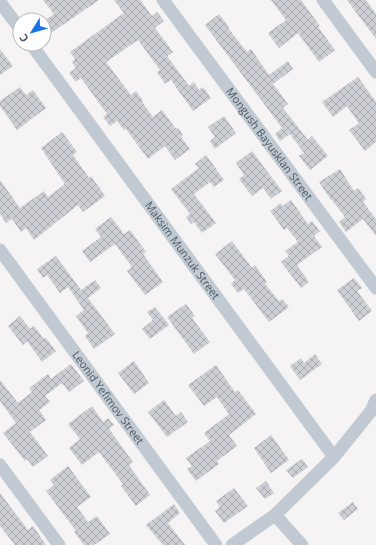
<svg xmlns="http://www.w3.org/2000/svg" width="376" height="545" font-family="'Open Sans',sans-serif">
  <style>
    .building { fill: url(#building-cross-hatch) }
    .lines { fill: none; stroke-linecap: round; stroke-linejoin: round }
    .minor { stroke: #c1cad2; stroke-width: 13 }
    .labels { text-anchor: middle; stroke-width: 4; stroke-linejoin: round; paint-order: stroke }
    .street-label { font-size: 11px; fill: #4a5661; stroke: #fff }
  </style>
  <defs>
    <pattern id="building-cross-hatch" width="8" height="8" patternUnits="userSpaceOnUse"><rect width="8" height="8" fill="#cdcfd5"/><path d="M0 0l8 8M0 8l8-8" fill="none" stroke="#a8abb0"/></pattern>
  </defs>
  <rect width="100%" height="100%" fill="#f5f3f3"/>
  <!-- building -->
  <path class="building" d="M43,0h56l-51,35 -4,-6v-8l10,-7z
    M114,0h26l12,16 5,-4 7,9 -9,7 18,24 -6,4 22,30 5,-4 5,8 4,-3 8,11 -18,13 -22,-31 -6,4 -8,-12 3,-2 -22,-30 -32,22 25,33 5,-4 7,10 -1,1 11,15 9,-7 14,19 2,-1 5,7 -2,2 9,12 -15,11 -10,-14 -17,13 -22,-30 -2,1 -7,-9 -7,5 -7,-9 4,-3 -26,-36 -5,4 -7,-9 7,-5 -4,-6 3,-3 -5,-7 54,-39z
    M271,0h30l19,26 -2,1 17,23 -16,12 -21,-29 -19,15 -11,-15 18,-13z
    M347,0h19l10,14v25z
    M219,14l10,13 -1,1 19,24 4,-3 18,26 19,-14 5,8 -20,15 15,20 -5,4 25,32 4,-4 16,20 -18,14 -11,-14 5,-3 -14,-19 -10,7 -5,-7 7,-6 -77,-103z
    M0,49l13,17 -13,9z
    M358,77l18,25v40l-11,9 -16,-21 9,-6v-2l-11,-16 -14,11 -11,-15z
    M20,87l6,8 7,-5 13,18 -29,22 -17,-24v-5z
    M224,116l12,17 -21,16 -5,-8 5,-4 -7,-10z
    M62,132l15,20 -4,3 16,23 2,-2 14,20 -22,16 -5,-7 -44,35 -8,-12 -5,4 -9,-13 -6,4 -6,-9v-34l20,28 24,-17 4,6 17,-13 -24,-36z
    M252,151l30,40 -11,8 -8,-11 -11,8 -13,-17 5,-4 -8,-12z
    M206,155l18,25 -10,7 -4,-5 -16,12 22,29 -14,10 -8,-11 -3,2 -5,-7 4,-3 -19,-25 28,-21 -4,-4z
    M340,169l14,22 4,-3 8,11 -3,3 13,17v17l-13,-17 -17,13 -7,-10 6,-5 -13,-17h-1l-12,-18z
    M291,200l17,24 4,-3 8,10 -6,5 8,11 -25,18 12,17 -8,6 -20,-26 8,-6 -4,-5 13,-9 -11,-14 -3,2 -14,-19 11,-8 1,3z
    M111,217l13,17 6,-4 16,22 -3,2 20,28 -18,13 -18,-24 5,-4 -17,-23 -25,18 -8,-11 19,-14 -6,-8z
    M232,241l20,27 3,-3 12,17 -2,2 14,17 3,-2 7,8 -20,15 -25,-33 -6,4 -7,-9 4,-4 -20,-26z
    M56,256l25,34 14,-10 6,8 -13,10 27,36 -21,15 -9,-13 3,-3 -12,-17 8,-6 -16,-23 -8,6 -13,-18 -4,3 -6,-9z
    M354,278l8,10 -5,3 15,20 -13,10 -22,-31z
    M186,304l9,12 -3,2 18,24 -16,12 -27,-37z
    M155,307l14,18 -19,14 -8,-10 11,-9 -6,-8z
    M20,316l10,13 4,-3 10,13 2,-1 10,13 -14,11 -15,-21 -4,4 -15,-19z
    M315,354l7,10 -22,16 -10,-14 11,-8 3,5z
    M134,361l15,22 -15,11 -16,-21z
    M71,364l13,17 -15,11 -7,-9 -17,13 5,6 -11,8 7,10 -16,12 18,24 -15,11 -6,-8 -2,2 -22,-28 13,-10 -16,-22v-21l18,23 14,-11 -3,-4 19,-14 3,5z
    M216,365l19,27 3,-2 18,24 -27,21 8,11 -20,15 2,3 -23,17 -9,-12 5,-3 -6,-8 24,-17 -6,-8 25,-19 -12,-17 -13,9 -16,-21z
    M164,400l12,16 5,-4 7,10 -21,15 -19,-25z
    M92,406l11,16 5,-4 6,7 -5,4 24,33 -4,3 21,30 -14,11 -15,-20 2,-2 -24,-32 -17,13 -13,-17 11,-9 -12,-15z
    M271,435l18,25 -18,13 -17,-25z
    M302,459l6,8 -15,11 -7,-8z
    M68,466l23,31 -14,10 11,15 9,-6 13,18 -16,11h-10l-10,-13 2,-1 -30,-40 8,-6 -4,-5z
    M266,481l8,12 -9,6 -9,-11z
    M234,488l14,18 -24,17 -9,-12 5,-4 -4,-6z
    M0,493l28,37 5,-4 13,19h-31l-15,-19z
    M353,502l5,7 -14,11 -6,-7z
    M174,504l6,9 -12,10 17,22h-22l-17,-20z"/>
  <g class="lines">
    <!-- minor -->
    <g class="minor">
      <path id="s1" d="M163,0l213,288"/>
      <path d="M323,0l53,72"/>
      <path d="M0,2l20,27"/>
      <path id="s2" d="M31,44l303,413"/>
      <path id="s3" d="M0,250l216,295"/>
      <path d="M0,465l59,80"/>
      <path d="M275,515l27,30"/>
      <path d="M232,545l43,-30 59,-58 37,-46 5,-11"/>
    </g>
  </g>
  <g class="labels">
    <!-- street labels -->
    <g class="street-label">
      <text dy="4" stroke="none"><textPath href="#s1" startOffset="179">Mongush Bayusklan Street</textPath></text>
      <text dy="4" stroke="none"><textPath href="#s2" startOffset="256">Maksim Munzuk Street</textPath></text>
      <text dy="4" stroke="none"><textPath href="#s3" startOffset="183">Leonid Yefimov Street</textPath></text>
    </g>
  </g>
  <!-- north arrow -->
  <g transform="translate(32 32) rotate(233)"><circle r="19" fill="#ffffff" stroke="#b7bbc0"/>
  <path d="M0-3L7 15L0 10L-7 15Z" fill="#1a73e8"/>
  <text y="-6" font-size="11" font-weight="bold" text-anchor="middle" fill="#4a5661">С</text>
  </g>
</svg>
